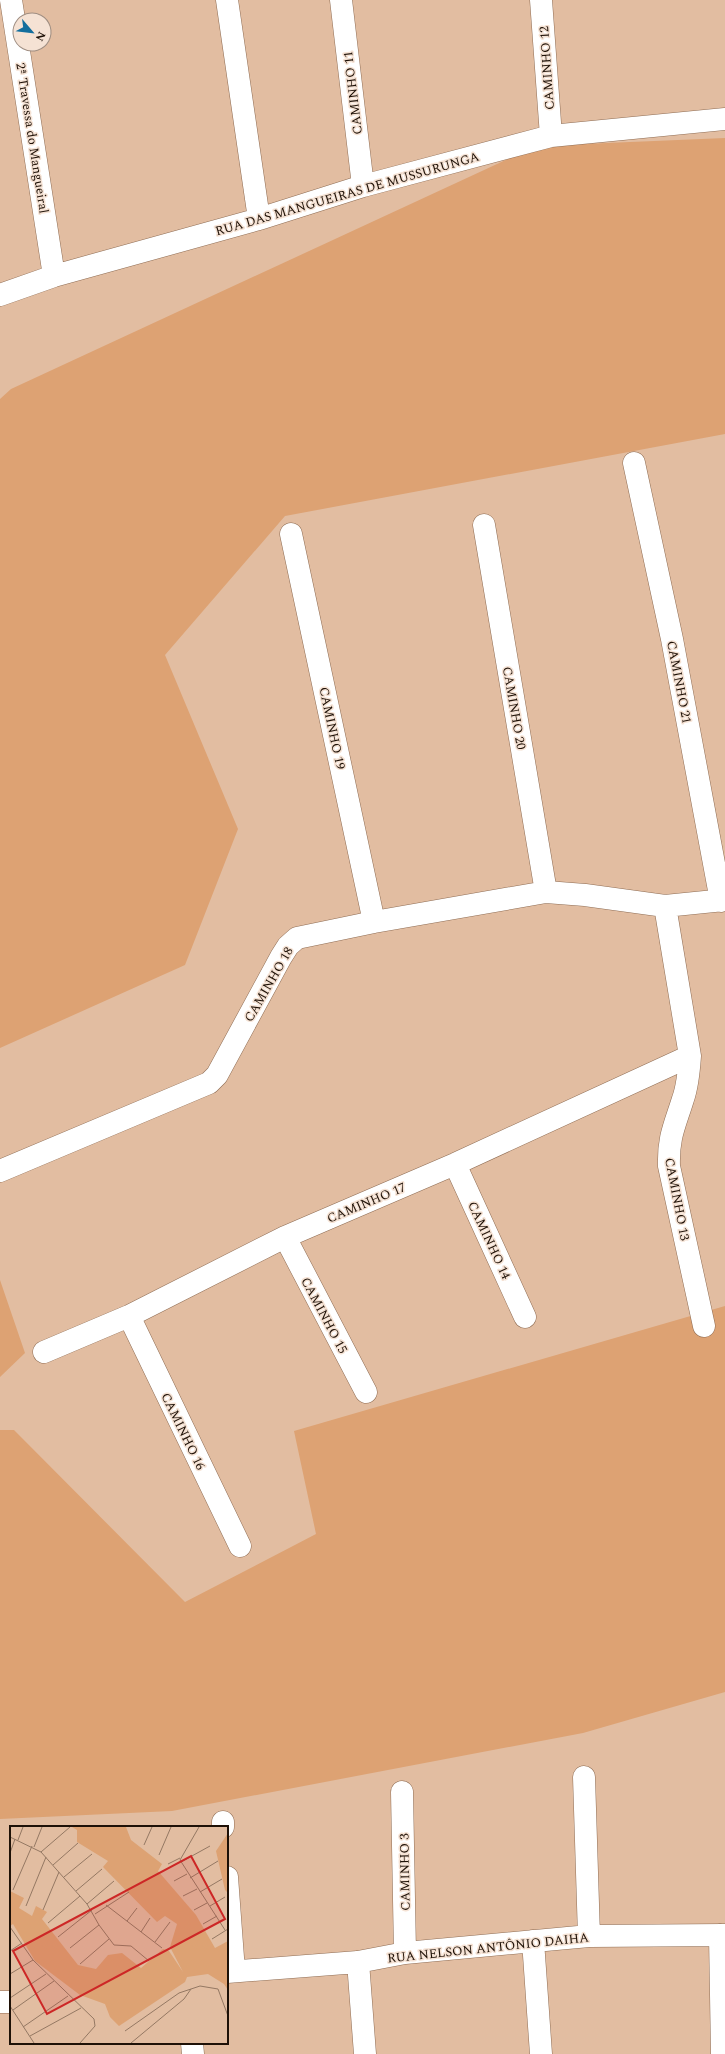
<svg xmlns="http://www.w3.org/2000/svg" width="725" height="2054" font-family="Spectral,serif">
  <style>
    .green { fill: #dda273 }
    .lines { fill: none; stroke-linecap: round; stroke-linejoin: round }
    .minor-casing { stroke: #8f6d54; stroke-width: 23 }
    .minor { stroke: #fff; stroke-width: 22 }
    .labels { text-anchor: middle; stroke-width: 3; stroke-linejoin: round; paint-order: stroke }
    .street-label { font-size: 13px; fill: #1e1107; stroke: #f5e2d4 }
    .inset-road { fill: none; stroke: #947863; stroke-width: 1 }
    .view { fill: #cd2726; fill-opacity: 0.15; stroke: #cd2726; stroke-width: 2 }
    .inset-edge { fill: none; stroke: #1e1107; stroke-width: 2 }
  </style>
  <rect width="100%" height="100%" fill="#e2bda1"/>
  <!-- green -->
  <path class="green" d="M725,138v296l-440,82 -120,139 73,174 -53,136 -185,83v-649l11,-10 525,-243z
    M0,1280l25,73 -25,24z
    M725,1306v386l-142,41 -411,78 -172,8v-389h14l171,172 131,-68 -22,-103z"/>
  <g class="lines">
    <!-- minor casing -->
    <g class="minor-casing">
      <path id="minor" d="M11,0l43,276
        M227,0l32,219
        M341,0l22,186
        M541,0l10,136
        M0,295l54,-19 205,-57 104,-33 188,-50 174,-17
        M634,463l38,176 49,262
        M484,525l62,367
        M291,534l83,388
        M665,906l25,150c-1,14 -2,29 -7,43 -8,26 -15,38 -14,67l35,160
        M455,1164l70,153
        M0,1171l209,-88 8,-8 64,-118 7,-11 9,-8 77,-16 172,-30 39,3 80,11 60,-6
        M285,1237l81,155
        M129,1316l111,230
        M44,1352l85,-36 156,-79 170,-73 235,-108
        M584,1777l5,159
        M402,1792l3,161
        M223,1822v5
        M227,1877l7,94
        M720,1935l2,119
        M533,1941l8,113
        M358,1962l7,92
        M227,1972l131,-10 47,-9 184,-17 136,-1
        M0,2002h11
        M192,2043l1,11"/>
    </g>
    <!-- minor -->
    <use href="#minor" class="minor"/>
  </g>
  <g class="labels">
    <!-- street labels -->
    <g class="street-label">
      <text transform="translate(546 68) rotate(-94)" y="5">CAMINHO 12</text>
      <text transform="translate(352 93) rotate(-97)" y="5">CAMINHO 11</text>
      <text transform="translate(33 138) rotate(81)" y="5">2ª Travessa do Mangueiral</text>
      <text transform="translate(347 193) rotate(-16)" y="5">RUA DAS MANGUEIRAS DE MUSSURUNGA</text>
      <text transform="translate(680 682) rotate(79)" y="5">CAMINHO 21</text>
      <text transform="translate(515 708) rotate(80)" y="5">CAMINHO 20</text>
      <text transform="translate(333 728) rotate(78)" y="5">CAMINHO 19</text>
      <text transform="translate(268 984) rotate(-60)" y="5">CAMINHO 18</text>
      <text transform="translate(678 1199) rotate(79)" y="5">CAMINHO 13</text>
      <text transform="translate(366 1202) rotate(-23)" y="5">CAMINHO 17</text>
      <text transform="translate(490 1240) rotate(65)" y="5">CAMINHO 14</text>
      <text transform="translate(325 1315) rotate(62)" y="5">CAMINHO 15</text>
      <text transform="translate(184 1431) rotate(64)" y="5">CAMINHO 16</text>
      <text transform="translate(404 1872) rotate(-91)" y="5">CAMINHO 3</text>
      <text transform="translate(488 1947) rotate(-6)" y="5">RUA NELSON ANTÔNIO DAIHA</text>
    </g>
  </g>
  <!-- overview -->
  <g transform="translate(10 1826)">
    <rect width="218" height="218" fill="#e2bda1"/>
    <path d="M62,1h54l5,13 31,24 -4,7 38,44 19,33 13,-7v49l-4,-6 -16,-10 -21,3 -2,5 -66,44 -9,-9 -5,-13 -25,-9 -45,-34 -22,-37 -3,2v-35l14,7 -5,10 13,8 4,-10 11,6 -5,7 36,46 18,4 12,-14 14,-2 19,15 22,-19 6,2 14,21 -13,-25 7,-23 -12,-8 -8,6 -54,-55 5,-6 -31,-19v-12zM218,7v60l-3,-3 -9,-39z" fill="#dda273"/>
    <path class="inset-road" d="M189,1l-19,33 45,70M0,11l31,15 46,52 12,21 15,20 17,1 18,15M8,14l5,-13M134,19l8,-18M24,21l8,-20M31,26l29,-25M0,27l5,-14M149,29l12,-28M171,36l29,-16M158,38l12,-6M43,39l25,-22M54,51l28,-23M180,52l28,-17M164,55l13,-7M3,64l19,-44M66,65l26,-22M190,66l22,-13M173,70l14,-7M77,78l27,-23M96,79l56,43M16,80l20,-49M200,80l15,-9M33,84l16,-38M184,84l13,-7M85,88l34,-22M117,95l10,-13M38,97l32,-27M193,98l14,-8M0,101l23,33 61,59 1,7 -15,17M131,106l9,-14M48,111l34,-27M202,113l16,-10M145,116l15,-20M60,122l29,-23M0,125l12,-8M70,138l29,-25M0,148l23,-14M0,172l36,-24M0,180l24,37M3,184l41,-29M13,201l45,-31M115,205l54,-38 21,-7 18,3 10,27M20,210l51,-28M121,217l53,-44 7,-10"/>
    <path class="view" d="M181,30l34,63 -178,95 -34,-63z"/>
    <rect width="218" height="218" class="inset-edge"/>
  </g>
  <!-- north arrow -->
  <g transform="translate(32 32) rotate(118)"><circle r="19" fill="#f5e2d4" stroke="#9f8e82"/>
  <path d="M0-3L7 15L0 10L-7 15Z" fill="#136e9d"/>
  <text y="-6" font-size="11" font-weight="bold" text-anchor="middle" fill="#1e1107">N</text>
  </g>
</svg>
